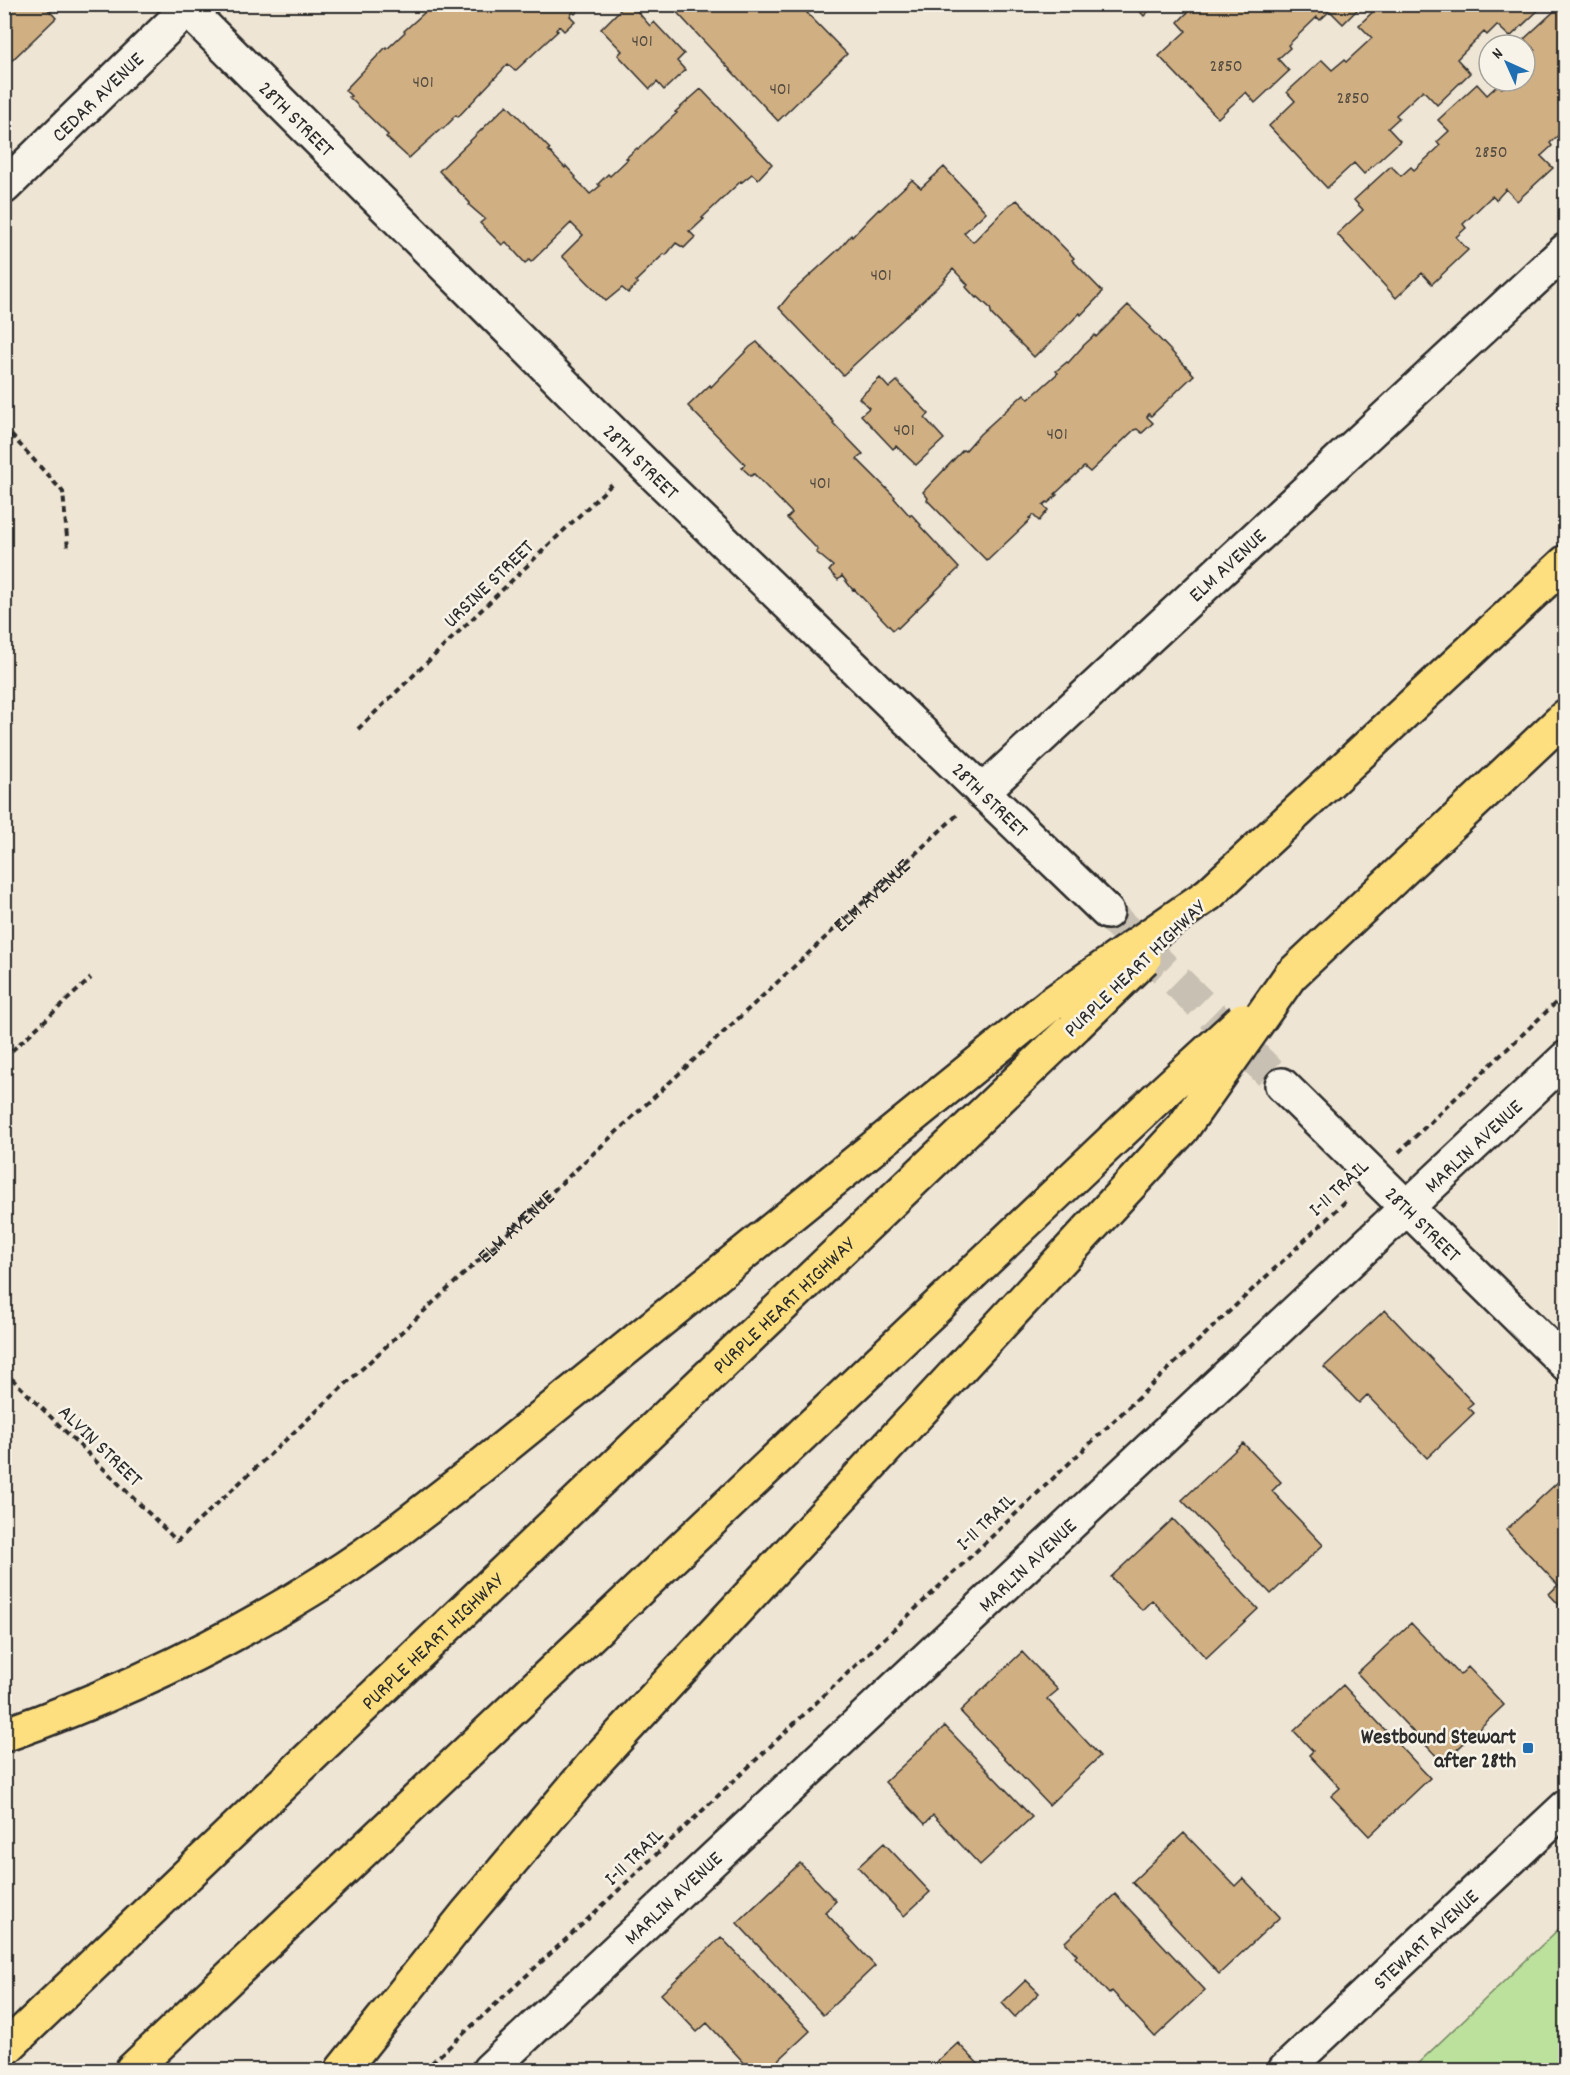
<svg xmlns="http://www.w3.org/2000/svg" width="1570" height="2075" font-family="Dekko,sans-serif">
  <style>
    .green { fill: #bbe19c; stroke: #738664; stroke-width: 1.5 }
    .building { fill: #d0af83; stroke: #2b2b2b; stroke-width: 1.5 }
    .lines { fill: none; stroke-linecap: round; stroke-linejoin: round }
    .tertiary-tunnel { stroke: #c8c0b2; stroke-width: 33; stroke-dasharray: 33 16; stroke-linecap: butt }
    .minor-casing { stroke: #2b2b2b; stroke-width: 38 }
    .tertiary-casing { stroke: #2b2b2b; stroke-width: 38 }
    .secondary-casing { stroke: #2b2b2b; stroke-width: 38 }
    .motorway-casing { stroke: #2b2b2b; stroke-width: 38 }
    .path { stroke: #2b2b2b; stroke-width: 4; stroke-dasharray: 6 4.5; stroke-linecap: butt }
    .minor { stroke: #f7f3e8; stroke-width: 33 }
    .tertiary { stroke: #f7f3e8; stroke-width: 33 }
    .secondary { stroke: #f7f3e8; stroke-width: 33 }
    .motorway { stroke: #fedf80; stroke-width: 33 }
    .motorway-bridge-casing { stroke: #2b2b2b; stroke-width: 38; stroke-linecap: butt }
    .motorway-bridge { stroke: #fedf80; stroke-width: 33 }
    .poi-dot { fill: #1f6fb2; stroke: #f7f3e8; stroke-width: 2 }
    .labels { text-anchor: middle; stroke-width: 5; stroke-linejoin: round; paint-order: stroke }
    .number-label { font-size: 18px; fill: #544c41 }
    .street-label { font-size: 21px; fill: #2b2b2b; stroke: #f7f3e8 }
    .poi-label { font-size: 21px; font-weight: bold; fill: #2b2b2b; stroke: #f7f3e8; text-anchor: end }
  </style>
  <rect width="100%" height="100%" fill="#efe5d4"/>
  <filter id="ink" filterUnits="userSpaceOnUse"><feTurbulence type="fractalNoise" baseFrequency=".0167" numOctaves="2"/><feDisplacementMap in="SourceGraphic" scale="12" xChannelSelector="R" yChannelSelector="G"/><feConvolveMatrix kernelMatrix="1 2 1 2 8 2 1 2 1" color-interpolation-filters="sRGB"/></filter>
  <g filter="url(#ink)">
    <!-- green -->
    <path class="green" d="M1565,1923v147h-154z"/>
    <!-- building -->
    <path class="building" d="M4,4h39l13,14 -52,50z
      M434,4h150l-9,10 -2,-2 -3,4 5,5 -11,10 -5,-5 -3,4 2,1 -43,40 -7,-7 -50,53 -2,-2 -4,3 1,1 -10,10 -1,-1 -33,30 -23,-21 2,-2 -39,-38 2,-1 -6,-6 41,-43 1,2 18,-17 -1,-1z
      M626,4h5l19,22 4,-4 30,32 -7,7 8,9 -21,20 -7,-8 -7,7 -32,-34 4,-4 -21,-22z
      M673,4h128l8,8 -2,1 40,41 -69,67 -107,-115z
      M1133,4h23l-12,12z
      M1196,4h167l-20,20 -13,-13 -10,9 -3,-3 -29,28 2,3 -12,11 11,12 -34,32 -9,-11 -28,26 -59,-62 27,-25 -8,-9z
      M1381,4l163,1 -34,32 -13,-12 -10,10 -3,-3 -27,27 13,14 -33,32 -14,-15 -27,25 3,3 -11,10 12,13 -36,33 -10,-11 -27,25 -58,-62 26,-25 -8,-9 35,-32 10,10 12,-10 2,2 26,-24 -13,-13z
      M1561,5l5,4v119l-16,15 2,3 -11,10 12,12 -36,33 -11,-12 -10,11 -4,-4 -29,28 3,4 -10,9 12,13 -36,34 -10,-11 -26,25 -59,-64 26,-24 -9,-10 37,-34 10,10 10,-9 3,3 26,-24 -3,-4 12,-11 -11,-11 39,-36 10,11 11,-10 4,3 7,-7h16v-21l10,-10 -11,-11z
      M701,89l71,75 -14,15 -6,-5 -10,8 -1,-1 -39,37 2,1 -12,11 -3,1 6,6 -11,11 -8,-5 -10,12 -2,-1 -28,27 2,2 -10,10 -6,-5 -16,13 -44,-45 21,-21 -12,-12 -40,39 -2,-2 -4,3 -19,-21 -4,3 -22,-22 5,-4 -16,-14 1,-2 -31,-32 68,-66 43,44 -2,1 17,18 1,-2 10,11 -1,1 15,16 10,-8 -2,-2 10,-10 2,2 18,-17 -2,-1 11,-10 1,1 39,-36 -2,-1z
      M944,167l42,45 -22,21 9,9 36,-37 8,-5 57,58 -2,2 30,31 -1,3 -20,21 -1,-2 -39,39 -1,-1 -6,6 -42,-42 -2,-7 -12,-11 -2,1 -10,-11 2,-2 -15,-16 -8,9 1,1 -103,96 -64,-67 13,-16 49,-45 10,-12 1,2 17,-18 10,-10 1,1 32,-30 9,8z
      M1128,305l23,22 -2,1 45,47 -43,41 -2,-2 -2,3 6,6 -11,10 -5,-4 -3,1 -44,42 -6,-5 -29,27 2,1 -9,8 -1,-1 -4,3 5,5 -9,11 -6,-6 -4,3 2,1 -44,42 -60,-61 1,-2 -5,-6 40,-42 2,1 15,-17 44,-40 5,5 29,-26 -2,-2 11,-9 1,1 16,-18 11,-10 1,2z
      M757,342l77,80 -1,1 30,31 -6,5 38,38 -1,1 16,18 1,-2 10,11 -1,1 39,42 -61,60 -2,-1 -3,3 -39,-41 -1,1 -11,-14 -4,4 -9,-9 4,-5 -17,-14 2,-2 -31,-32 5,-5 -38,-39 -3,2 -9,-8 3,-4 -57,-58 22,-21 1,2 39,-40z
      M880,378l9,10 8,-7 32,33 -4,4 19,21 -28,26 -20,-19 -3,3 -32,-34 8,-7 -10,-10z
      M1385,1310l88,93 -5,4 6,6 -47,45 -60,-63 -8,8 -35,-36z
      M1243,1443l38,39 -9,9 51,54 -52,49 -89,-94z
      M1559,1481l7,7v124l-17,-18 9,-9 -52,-55z
      M1173,1519l85,90 -52,49 -54,-58 -10,10 -31,-33z
      M1411,1623l49,52 8,-8 36,38 -61,58 -86,-90z
      M1022,1652l36,38 -11,9 53,57 -51,49 -89,-94z
      M1343,1685l87,93 -61,58 -38,-40 9,-8 -31,-33 4,-4 -19,-20z
      M945,1726l87,91 -52,48 -47,-50 -8,9 -40,-42z
      M1184,1833l51,53 8,-8 37,39 -61,57 -87,-92z
      M884,1843l46,49 -26,24 -46,-49z
      M800,1863l36,38 -11,11 50,54 -52,49 -86,-92z
      M1115,1894l90,96 -50,47 -43,-46 -3,3 -34,-37 2,-2 -12,-13z
      M721,1937l89,94 -42,39h-17l-44,-47 -10,9 -36,-38z
      M1026,1980l13,13 -24,24 -13,-14z
      M958,2043l26,27h-56z"/>
    <g class="lines">
      <!-- tertiary-tunnel -->
      <path class="tertiary-tunnel" d="M1107,912l175,173"/>
      <!-- minor casing -->
      <g class="minor-casing">
        <g id="minor">
          <path id="s2" d="M4,187l188,-183"/>
          <path id="s3" d="M982,792l584,-542"/>
          <path id="s4" d="M489,2070l1077,-1012"/>
        </g>
      </g>
      <!-- tertiary casing -->
      <g class="tertiary-casing">
        <g id="tertiary">
          <path id="s5" d="M182,4l475,473 450,435"/>
          <path id="s6" d="M1282,1085l284,279"/>
        </g>
      </g>
      <!-- secondary casing -->
      <g class="secondary-casing">
        <g id="secondary">
          <path id="s7" d="M1285,2070l281,-263"/>
        </g>
      </g>
      <!-- motorway casing -->
      <g class="motorway-casing">
        <g id="motorway">
          <path d="M1209,894l357,-332"/>
          <path d="M1290,976l276,-260"/>
          <path d="M4,1735c114,-40 225,-93 327,-158 52,-33 100,-72 149,-110l571,-463"/>
          <path id="s8" d="M4,2050l1072,-1025"/>
          <path d="M132,2070l1023,-970"/>
          <path d="M342,2070l123,-154 131,-155 586,-632"/>
        </g>
      </g>
      <!-- path -->
      <g class="path">
        <path d="M4,427l59,65 5,57"/>
        <path d="M358,729l254,-245"/>
        <path d="M4,1058l87,-80"/>
        <path d="M1399,1152l167,-159"/>
        <path id="s1" d="M4,1371l173,170 780,-726"/>
        <path d="M424,2070l164,-151 759,-719"/>
      </g>
      <!-- minor -->
      <use href="#minor" class="minor"/>
      <!-- tertiary -->
      <use href="#tertiary" class="tertiary"/>
      <!-- secondary -->
      <use href="#secondary" class="secondary"/>
      <!-- motorway -->
      <use href="#motorway" class="motorway"/>
      <!-- motorway-bridge casing -->
      <g class="motorway-bridge-casing">
        <path id="motorway-bridge" d="M1051,1004l158,-110
          M1076,1025l68,-66
          M1155,1100l87,-80
          M1182,1129l108,-153"/>
      </g>
      <!-- motorway-bridge -->
      <use href="#motorway-bridge" class="motorway-bridge"/>
    </g>
  </g>
  <!-- markers -->
  <rect class="poi-dot" x="1522" y="1742" width="12" height="12" rx="3"/>
  <g class="labels">
    <!-- number labels -->
    <g class="number-label">
      <text x="642" y="46">401</text>
      <text x="1226" y="71">2850</text>
      <text x="423" y="87">401</text>
      <text x="780" y="94">401</text>
      <text x="1353" y="103">2850</text>
      <text x="1491" y="157">2850</text>
      <text x="881" y="280">401</text>
      <text x="904" y="435">401</text>
      <text x="1057" y="439">401</text>
      <text x="820" y="488">401</text>
    </g>
    <!-- street labels -->
    <g class="street-label">
      <text dy="7" stroke="none"><textPath href="#s2" startOffset="130">CEDAR AVENUE</textPath></text>
      <text dy="7" stroke="none"><textPath href="#s5" startOffset="162">28TH STREET</textPath></text>
      <text dy="7" stroke="none"><textPath href="#s5" startOffset="648">28TH STREET</textPath></text>
      <text dy="7" stroke="none"><textPath href="#s3" startOffset="334">ELM AVENUE</textPath></text>
      <text transform="translate(488 583) rotate(-44)" y="7">URSINE STREET</text>
      <text dy="7" stroke="none"><textPath href="#s5" startOffset="1134">28TH STREET</textPath></text>
      <text dy="7" stroke="none"><textPath href="#s1" startOffset="1191">ELM AVENUE</textPath></text>
      <text transform="translate(1134 968) rotate(-44)" y="7">PURPLE HEART HIGHWAY</text>
      <text dy="7" stroke="none"><textPath href="#s4" startOffset="1350">MARLIN AVENUE</textPath></text>
      <text transform="translate(1338 1187) rotate(-43)" y="7">I-11 TRAIL</text>
      <text dy="7" stroke="none"><textPath href="#s6" startOffset="198">28TH STREET</textPath></text>
      <text dy="7" stroke="none"><textPath href="#s1" startOffset="705">ELM AVENUE</textPath></text>
      <text dy="7" stroke="none"><textPath href="#s8" startOffset="1078">PURPLE HEART HIGHWAY</textPath></text>
      <text transform="translate(101 1445) rotate(44)" y="7">ALVIN STREET</text>
      <text transform="translate(985 1521) rotate(-44)" y="7">I-11 TRAIL</text>
      <text dy="7" stroke="none"><textPath href="#s4" startOffset="738">MARLIN AVENUE</textPath></text>
      <text dy="7" stroke="none"><textPath href="#s8" startOffset="592">PURPLE HEART HIGHWAY</textPath></text>
      <text transform="translate(633 1856) rotate(-44)" y="7">I-11 TRAIL</text>
      <text dy="7" stroke="none"><textPath href="#s4" startOffset="252">MARLIN AVENUE</textPath></text>
      <text dy="7" stroke="none"><textPath href="#s7" startOffset="192">STEWART AVENUE</textPath></text>
    </g>
    <!-- poi labels -->
    <g class="poi-label">
      <text x="1516" y="1743">Westbound Stewart<tspan x="1516" dy="24">after 28th</tspan></text>
    </g>
  </g>
  <!-- margin -->
  <rect width="1570" height="2075" fill="none" stroke="#f7f3e8" stroke-width="24"/>
  <rect x="12" y="12" width="1546" height="2051" fill="none" stroke="#2b2b2b" stroke-width="2" filter="url(#ink)"/>
  <!-- north arrow -->
  <g transform="translate(1507 63) rotate(315)"><circle r="28" fill="#f7f3e8" stroke="#a5a39c" stroke-width="1.5"/>
  <path d="M0-4.5L10 22L0 15L-10 22Z" fill="#1f6fb2"/>
  <text y="-9" font-size="16" font-weight="bold" text-anchor="middle" fill="#2b2b2b">N</text>
  </g>
</svg>
